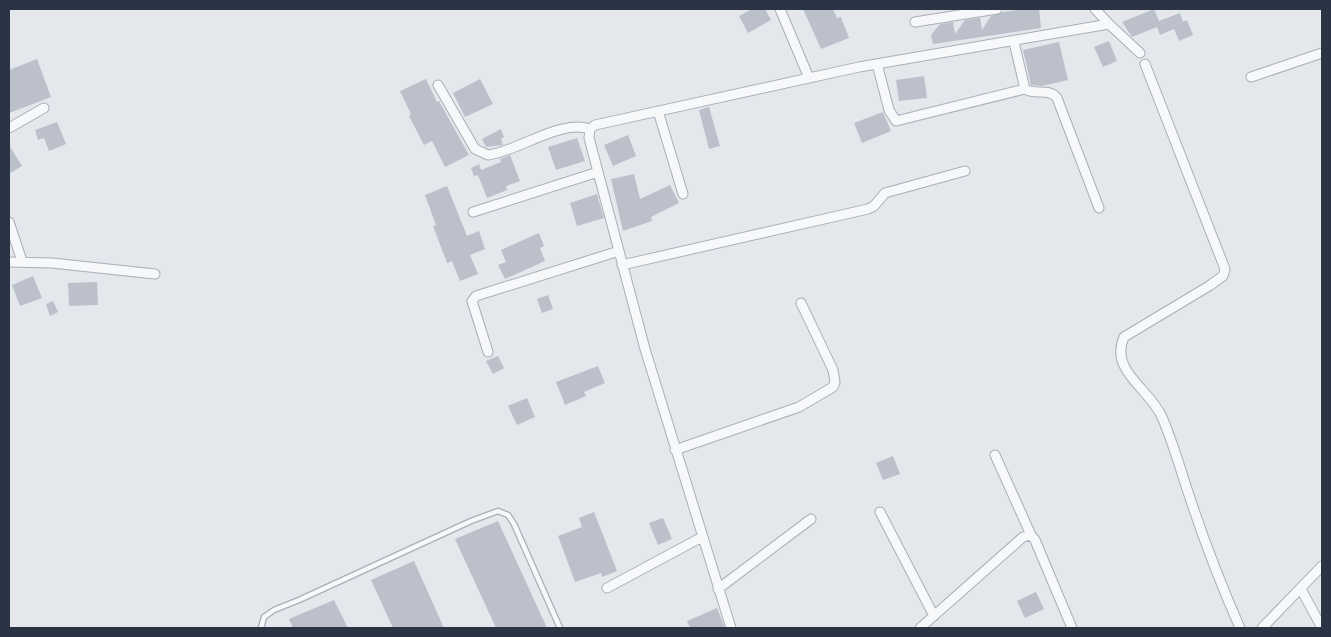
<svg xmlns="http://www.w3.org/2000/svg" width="1331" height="637" font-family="'Source Sans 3',sans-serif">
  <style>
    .building { fill: #bbc0ca }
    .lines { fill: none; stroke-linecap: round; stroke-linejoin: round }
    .lane-casing { stroke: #a9aeb7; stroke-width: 7 }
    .street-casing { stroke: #a9aeb7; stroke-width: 11 }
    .lane { stroke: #f7f8fa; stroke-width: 4.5 }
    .street { stroke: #f7f8fa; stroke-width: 9 }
  </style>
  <rect width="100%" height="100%" fill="#e4e7ec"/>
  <!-- building -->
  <path class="building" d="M752,9h13l6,11 -23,13 -9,-17z
    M803,9h30l4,9 4,-1 8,21 -28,11z
    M1025,9h14l2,19 -108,16 -2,-9 9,-11 13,-2 2,12 10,-14 15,-2 2,12 9,-14 12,-4z
    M1154,9l5,12 21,-8 3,9 4,-2 6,15 -14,6 -5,-12 -14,6 -3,-8 -25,10 -10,-15z
    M1109,41l8,20 -14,6 -9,-20z
    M1059,42l9,38 -26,6 -11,-1 -8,-35z
    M37,59l14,38 -42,16v-43z
    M924,76l3,22 -28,3 -3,-21z
    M426,79l11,23 2,-1 30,54 -24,12 -13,-26 -8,4 -15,-29 2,-2 -11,-23z
    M480,79l13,25 -28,13 -12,-24z
    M709,107l11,39 -11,3 -10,-39z
    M883,112l8,19 -29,12 -8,-20z
    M57,122l9,22 -17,7 -5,-13 -6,2 -3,-10z
    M501,129l3,8 -3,2 2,6 -17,2 -4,-8z
    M628,135l8,21 -23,10 -9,-21z
    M577,138l8,23 -29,9 -8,-23z
    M9,145l13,21 -13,8z
    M510,155l10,26 -14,5 1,4 -20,8 -9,-23 -4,1 -3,-8 8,-4 2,6 20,-8 -1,-3z
    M634,174l6,25 30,-14 9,18 -28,14 1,4 -29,10 -12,-52z
    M447,186l20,50 12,-5 6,18 -15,6 8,19 -18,7 -8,-20 -5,2 -14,-37 3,-1 -11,-30z
    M597,194l7,24 -27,8 -7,-23z
    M539,233l5,13 -4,2 5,13 -40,18 -7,-14 8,-3 -5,-12z
    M33,276l9,22 -22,8 -8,-21z
    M97,282l1,23 -29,1 -1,-23z
    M548,295l5,14 -11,4 -5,-14z
    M53,301l5,11 -8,4 -4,-12z
    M498,356l6,12 -11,6 -7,-13z
    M598,366l7,17 -21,9 2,4 -21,9 -9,-23z
    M527,398l8,19 -18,8 -9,-19z
    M893,456l7,18 -17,6 -7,-17z
    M594,512l23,59 -15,6 -1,-4 -26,9 -17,-46 24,-9 -3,-9z
    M663,518l9,21 -14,6 -9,-22z
    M498,521l49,107h-51l-41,-89z
    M414,561l30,67h-51l-22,-48z
    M1036,592l8,17 -19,9 -8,-17z
    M334,600l14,28h-55l-4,-9z
    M717,608l8,20h-35l-3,-7z"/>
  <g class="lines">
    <!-- lane casing -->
    <g class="lane-casing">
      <path id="lane" d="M261,628l3,-11 10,-7 25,-10 172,-79 27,-10 10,4 6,9 46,104"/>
    </g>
    <!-- street casing -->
    <g class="street-casing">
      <path id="street" d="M780,9l29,69
        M1095,9l14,15 31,29
        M915,22l82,-13
        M1014,42l11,47c10,7 23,-2 32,9l42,110
        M877,64l12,46 7,11 129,-32
        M1145,64l80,205 -2,7 -14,10 -85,51c-15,34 26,52 38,80 12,28 20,58 30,87 14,42 30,83 48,124
        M1251,77l71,-24
        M438,85l37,64 13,6c31,-4 72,-36 102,-26
        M658,111l25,83
        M9,128l35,-20
        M473,212l125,-40
        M9,222l13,39
        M9,262l43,1 103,11
        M622,265l246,-56 6,-3 11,-13 80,-22
        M488,352l-16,-51 4,-5 143,-45
        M675,450l124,-43 34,-20 2,-5 -2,-12 -32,-67
        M995,455l36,80 4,5 37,88
        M880,512l54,104
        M607,588l95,-51
        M718,589l93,-70
        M1301,589l21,39
        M731,628l-86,-279 -56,-211 1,-9 5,-4 264,-58 250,-43
        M920,628l103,-91 8,-2
        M1262,628l60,-62"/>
    </g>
    <!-- lane -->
    <use href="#lane" class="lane"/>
    <!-- street -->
    <use href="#street" class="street"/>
  </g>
  <!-- border -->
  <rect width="1331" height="637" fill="none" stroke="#2b3445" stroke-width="20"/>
</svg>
